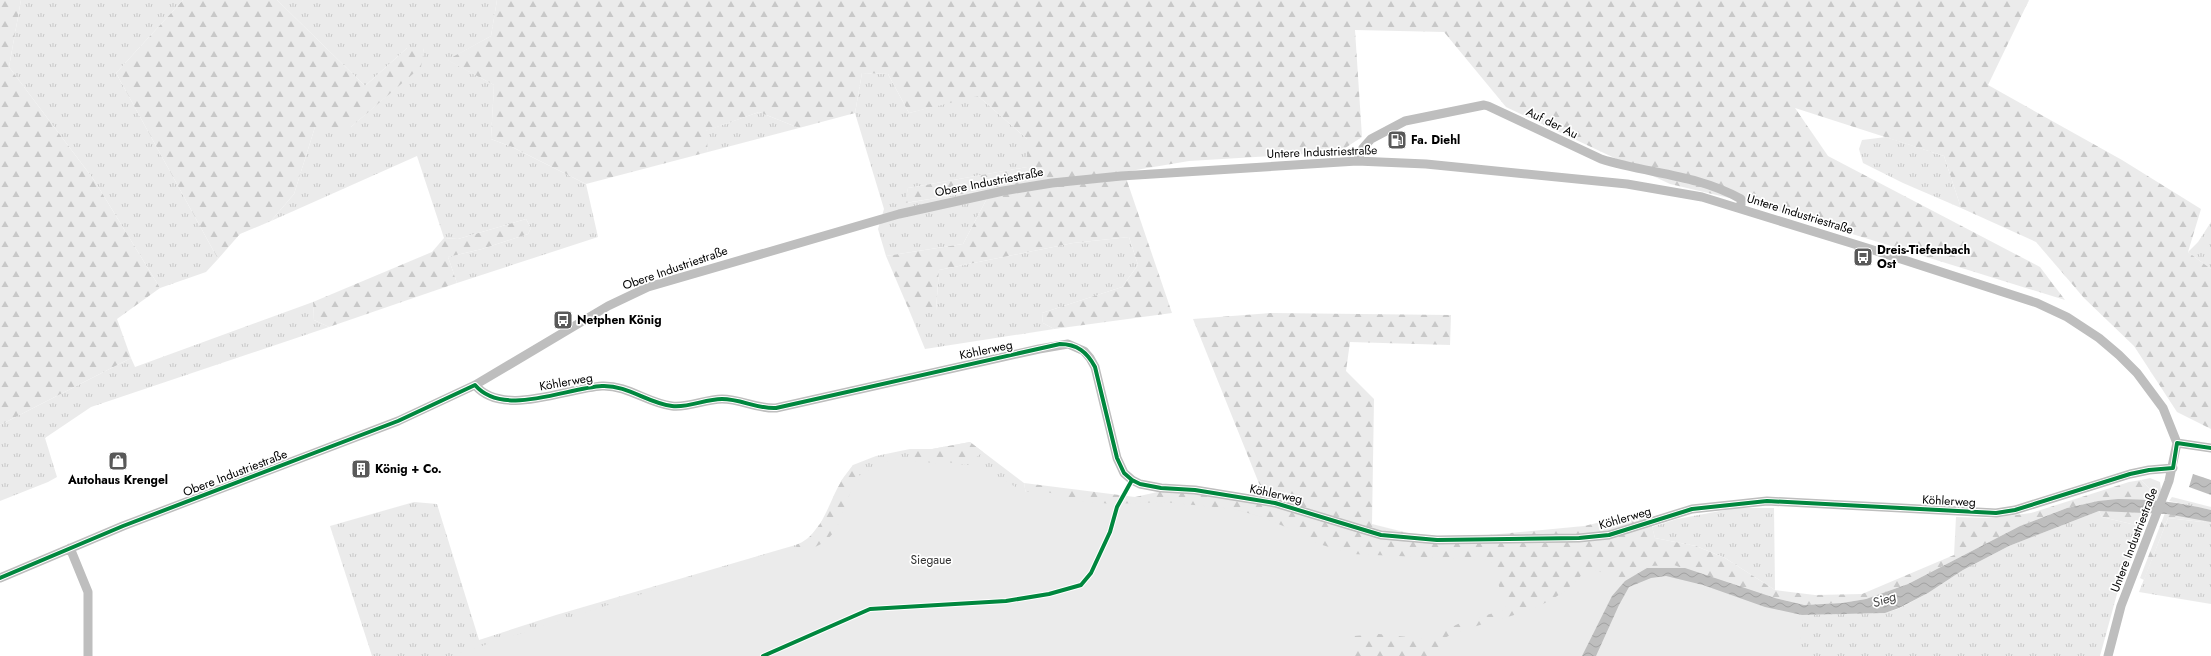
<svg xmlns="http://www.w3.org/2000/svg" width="2211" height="656" font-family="Jost,sans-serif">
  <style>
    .grass { fill: url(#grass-tufts) }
    .forest { fill: url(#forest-firs) }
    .park { fill: #ebebeb }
    .water { fill: url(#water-waves) }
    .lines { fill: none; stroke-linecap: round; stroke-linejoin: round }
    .minor { stroke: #bebebe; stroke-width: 9 }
    .cycleway-casing { stroke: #fff; stroke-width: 6 }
    .cycleway { stroke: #00873e; stroke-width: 4 }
    .labels { text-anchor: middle; stroke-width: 3.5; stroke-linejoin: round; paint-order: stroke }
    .street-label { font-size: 12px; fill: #000; stroke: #fff }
    .poi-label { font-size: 12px; font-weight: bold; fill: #000; stroke: #fff; text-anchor: start }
    .park-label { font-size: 12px; fill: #323232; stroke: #fff }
    .water-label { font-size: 13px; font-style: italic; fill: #434343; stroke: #fff }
  </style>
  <defs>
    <pattern id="grass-tufts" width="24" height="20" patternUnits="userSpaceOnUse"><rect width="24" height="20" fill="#ebebeb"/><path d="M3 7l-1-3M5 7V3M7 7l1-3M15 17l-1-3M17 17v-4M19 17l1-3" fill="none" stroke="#c8c8c8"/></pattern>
    <pattern id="forest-firs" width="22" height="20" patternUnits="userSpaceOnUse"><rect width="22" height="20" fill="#ebebeb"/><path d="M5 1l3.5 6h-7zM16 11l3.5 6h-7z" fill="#c8c8c8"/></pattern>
    <pattern id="water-waves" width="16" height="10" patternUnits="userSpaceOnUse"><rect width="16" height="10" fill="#bebebe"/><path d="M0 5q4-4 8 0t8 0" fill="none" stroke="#a2a2a2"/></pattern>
  </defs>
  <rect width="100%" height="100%" fill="#fff"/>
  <!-- grass -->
  <path class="grass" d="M21,0h162l-67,73 102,186 -12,13 -46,16 -66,-108 -85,-113z
    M277,0h220l-6,36 -43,24 46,25 -3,54 21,8 74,37 12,53 -141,46 -9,-26 34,-8 46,-15 3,-6 -5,-9 -68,20 -14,-1 -27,-82 -146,65 23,-27 21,-67h36l69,-60 4,-19h-17l-42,38z
    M862,73l26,1 21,39 68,-18 50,44v28l-119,21 -2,15 86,-14 -29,55 -77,12 -8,-27 6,-20 -29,-96z
    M759,112l40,16 -91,24 -3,-21z
    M1886,137l58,19 17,52 -58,-25 -40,-20 -4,-14 3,-9z
    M2211,222v47l-23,-17 10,-10z
    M1129,237l9,28 -16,22 -80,26 1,10 11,6 -129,20 -16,-39h27l3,-40 134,-27z
    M313,302l1,18 15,7 -238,80 -46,31 12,39 -9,5 -48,19v-76l131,-67 4,9z
    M970,442l54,41 6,33 34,140h-692l-42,-130 84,-24 23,2 42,136 77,-25 250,-73 23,-30 12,-31 12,-16 23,-9 34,-7h22z
    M2150,478l10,4 1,8 -5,10 -6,-1v-10l-9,-9z
    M2172,497l39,10v3l-42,-9z
    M1736,508h38l1,82 -50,-32 -29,-12 -41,-8 -3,-11 25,-8z
    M2099,511l3,6 42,10 -27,67 -17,62h-494l196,-41 82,-2 14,-4 30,-16 35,-23 46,-24z
    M2168,518l34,4 5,-2 4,2v82l-72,-12z"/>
  <!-- forest -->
  <path class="forest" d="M0,0h21l-12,67 85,113 66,108 -43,31 14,39 -131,67z
    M183,0h94l88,86 42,-38h17l-3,19 -70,60h-36l-21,67 -23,27 -31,13 -22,25 -102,-186z
    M497,0h1532l-41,85 134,75 79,49 -13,43 23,17v160l-34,-17 -43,-66 -50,-48 -48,-56 -75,-34 -17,-52 -149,-48 33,48 212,111 25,33 -306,-95 -89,-21 -164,-77 -62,-75 -89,-2 7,107 -23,15 -150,9 -65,11 48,141 -118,16 -11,-6 -1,-10 80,-26 16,-22 -9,-28 -56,6 -134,27 -3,40h-27l-23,-54 77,-12 29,-55 -87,14 3,-15 119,-21v-28l-49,-43 -69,17 -21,-39 -26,-1 -7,40 -56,15 -40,-16 -53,19 2,21 -122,32 -74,-37 -21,-8 3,-54 -47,-25 44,-24z
    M526,219l5,9 -3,6 -46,15 -34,8 9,26 -128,44 -15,-7 -1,-18 119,-50 12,-14 14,1z
    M1271,313l180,2 -1,30 -100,-3 -4,29 28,28 -2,125 64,16 148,-14 64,-15 7,27 41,8 29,12 50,32 40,5 47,-1 92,-39 2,-38 35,1 40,-5 98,-31 12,-2 9,9v10l-52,2 -31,7 -47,18 -112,58 -42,15 -24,4 -38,2 -29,-7 -169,58h-542l-34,-140 -6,-33 111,14 27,-6 102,5 -71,-177z
    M970,442l13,10 -17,13 -19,-3 -14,12 -19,-13 -4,-12h22z
    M853,465l9,14 -11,10 15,37 -68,29 -2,-10c27,-10 32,-43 46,-65 3,-5 8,-10 11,-15z
    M2119,510l31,3 -6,14 -42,-10 -3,-6z
    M2165,513l42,7 -5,2 -34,-4 -24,62 -4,-2z"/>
  <!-- park -->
  <path class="park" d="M895,459l60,6h24l45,27h23l35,9 30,3 52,-2 70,7 28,8 26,11 21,13 43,13 139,6 15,49 -48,15 -31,15 -48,-5 -25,2 -4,20h-899l308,-100 48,-10 6,2c30,-12 27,-38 41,-63 8,-14 26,-23 41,-26z
    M1674,565l97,35 33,2 -5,54h-361l2,-16c53,-26 109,-21 147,-72l37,11 26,-13z"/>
  <!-- water -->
  <path class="water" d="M2193,474l18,6v15l-22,-8z
    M2118,499c32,0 62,3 93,11v12l-44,-8 -68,-3 -90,35 -46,24 -35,23 -29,15 -14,5 -83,2 -37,-8 -62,-22 -37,-9 -15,2 -22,9 -10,18 -23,51h-14l30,-60 13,-15 22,-13h38l90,30 29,7 38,-2 24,-4 42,-15 112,-58 47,-18 31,-7z"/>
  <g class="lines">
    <!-- minor -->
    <path class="minor" d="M1357,161l6,-13 8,-9 34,-18 79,-16 4,1 113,53c48,15 95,15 140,40v9
      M475,385c28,33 91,3 127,1 26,-1 45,17 70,20 17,2 33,-7 50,-7 19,0 35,10 54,9l263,-59 29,-5 16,7 6,7 5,9 22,91 7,15 8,7 8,4 21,4 34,2 80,13 106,32 56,5 142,-2 30,-3 83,-26 75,-8 229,12 19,-3 115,-36 19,-4 24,-2
      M2177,443l34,5
      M70,548l18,44v64
      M0,578l123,-52 275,-105 77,-36 133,-79 40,-19 251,-73 104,-23 49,-8 69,-7 236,-15 69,3 201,20 75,13 165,51 170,55 30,14 32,21 20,17 18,18 26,35 14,35 -8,38 -48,125 -13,50"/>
    <!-- cycleway casing -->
    <g class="cycleway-casing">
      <path id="cycleway" d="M0,578l123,-52 275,-105 77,-36c28,33 91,3 127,1 26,-1 45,17 70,20 17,2 33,-7 50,-7 19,0 35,10 54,9l284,-64c17,0 27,8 35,23l22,91 7,15 8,7 8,4 21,4 34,2 80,13 106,32 56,5 142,-2 30,-3 83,-26 75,-8 229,12 19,-3 115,-36 19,-4 24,-2 4,-25 34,5
        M763,656l107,-47 136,-8 43,-7 32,-9 10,-12 19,-41 7,-25 15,-27"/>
    </g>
    <!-- cycleway -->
    <use href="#cycleway" class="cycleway"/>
  </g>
  <!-- icons -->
  <defs>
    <g id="fuel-square" transform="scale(1)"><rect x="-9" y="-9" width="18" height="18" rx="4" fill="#595959" stroke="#fff"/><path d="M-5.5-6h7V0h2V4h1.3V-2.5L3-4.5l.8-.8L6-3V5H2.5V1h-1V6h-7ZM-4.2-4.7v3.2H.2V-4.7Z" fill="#fff"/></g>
    <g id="bus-square" transform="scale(1)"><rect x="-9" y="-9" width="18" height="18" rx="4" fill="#595959" stroke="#fff"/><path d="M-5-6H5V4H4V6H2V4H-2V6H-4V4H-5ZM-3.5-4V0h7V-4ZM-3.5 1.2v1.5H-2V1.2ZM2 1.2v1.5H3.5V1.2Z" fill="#fff"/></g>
    <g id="shop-square" transform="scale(1)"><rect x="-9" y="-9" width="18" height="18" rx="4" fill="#595959" stroke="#fff"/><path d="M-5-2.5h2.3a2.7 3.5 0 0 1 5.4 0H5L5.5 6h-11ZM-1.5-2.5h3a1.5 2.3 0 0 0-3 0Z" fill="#fff"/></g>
    <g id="building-square" transform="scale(1)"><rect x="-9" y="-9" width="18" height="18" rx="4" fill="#595959" stroke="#fff"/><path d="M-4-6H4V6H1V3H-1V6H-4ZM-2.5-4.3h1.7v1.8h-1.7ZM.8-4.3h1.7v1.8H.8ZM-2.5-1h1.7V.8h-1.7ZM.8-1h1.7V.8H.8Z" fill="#fff"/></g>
  </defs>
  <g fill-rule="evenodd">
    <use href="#fuel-square" x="1397" y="140"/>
    <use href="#bus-square" x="1863" y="257"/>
    <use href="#bus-square" x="563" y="320"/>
    <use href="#shop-square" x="118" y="461"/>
    <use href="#building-square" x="361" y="469"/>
  </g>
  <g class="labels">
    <!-- street labels -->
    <g class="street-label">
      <text transform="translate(1552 123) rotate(26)" y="4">Auf der Au</text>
      <text transform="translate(1322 152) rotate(-2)" y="4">Untere Industriestraße</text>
      <text transform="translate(989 182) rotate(-11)" y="4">Obere Industriestraße</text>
      <text transform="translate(1800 214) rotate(17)" y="4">Untere Industriestraße</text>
      <text transform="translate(675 268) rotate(-19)" y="4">Obere Industriestraße</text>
      <text transform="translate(986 350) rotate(-12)" y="4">Köhlerweg</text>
      <text transform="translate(566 382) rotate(-10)" y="4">Köhlerweg</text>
      <text transform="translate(235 473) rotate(-21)" y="4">Obere Industriestraße</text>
      <text transform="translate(1276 494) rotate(12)" y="4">Köhlerweg</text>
      <text transform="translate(1949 501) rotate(3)" y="4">Köhlerweg</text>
      <text transform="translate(1625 518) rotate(-16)" y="4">Köhlerweg</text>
      <text transform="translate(2134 540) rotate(-69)" y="4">Untere Industriestraße</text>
    </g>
    <!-- poi labels -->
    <g class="poi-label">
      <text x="1411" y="144">Fa. Diehl</text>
      <text x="1877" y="254">Dreis-Tiefenbach<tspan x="1877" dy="14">Ost</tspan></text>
      <text x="577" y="324">Netphen König</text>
      <text x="375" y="473">König + Co.</text>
      <text x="118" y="484" text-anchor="middle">Autohaus Krengel</text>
    </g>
    <!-- park labels -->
    <g class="park-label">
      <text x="931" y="564">Siegaue</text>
    </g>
    <!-- water labels -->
    <g class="water-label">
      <text transform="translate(1884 599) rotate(-19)" y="5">Sieg</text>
    </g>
  </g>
</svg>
